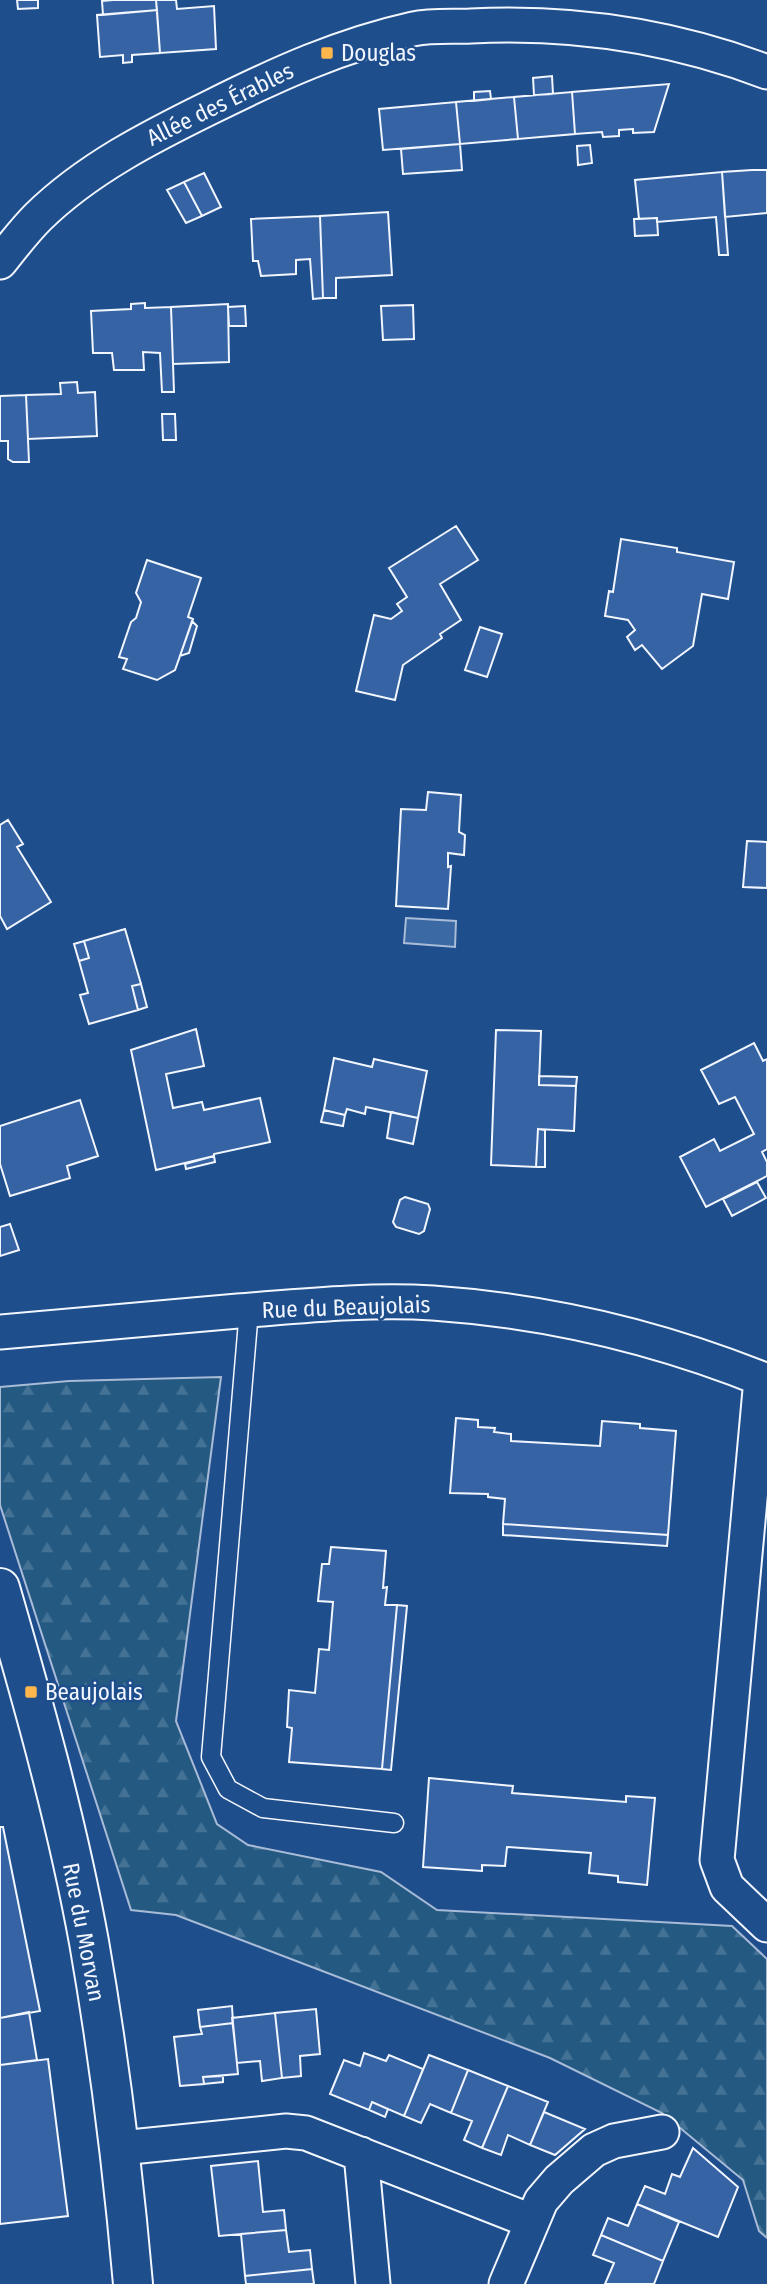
<svg xmlns="http://www.w3.org/2000/svg" width="767" height="2284" font-family="'Fira Sans Condensed',sans-serif">
  <style>
    .forest { fill: url(#forest-firs); stroke: #a8bbd7; stroke-width: 2 }
    .water { fill: #3b69a3; stroke: #a8bbd7; stroke-width: 2 }
    .building { fill: #3563a3; stroke: #f2f6ff; stroke-width: 2 }
    .lines { fill: none; stroke-linecap: round; stroke-linejoin: round }
    .service-casing { stroke: #f2f6ff; stroke-width: 21 }
    .minor-casing { stroke: #f2f6ff; stroke-width: 37 }
    .tertiary-casing { stroke: #f2f6ff; stroke-width: 42 }
    .service { stroke: #1f4e8c; stroke-width: 18 }
    .minor { stroke: #1f4e8c; stroke-width: 33 }
    .tertiary { stroke: #1f4e8c; stroke-width: 38 }
    .poi-dot { fill: #ffb74d; stroke: #1f4e8c; stroke-width: 2.5 }
    .labels { text-anchor: middle; stroke-width: 5; stroke-linejoin: round; paint-order: stroke }
    .poi-label { font-size: 23px; fill: #f2f6ff; stroke: #1f4e8c; text-anchor: start }
    .street-label { font-size: 23px; fill: #f2f6ff; stroke: #1f4e8c }
  </style>
  <defs>
    <pattern id="forest-firs" width="22" height="20" patternUnits="userSpaceOnUse" patternTransform="scale(1.75)"><rect width="22" height="20" fill="#245a82"/><path d="M5 1l3.5 6h-7zM16 11l3.5 6h-7z" fill="#447295"/></pattern>
  </defs>
  <rect width="100%" height="100%" fill="#1f4e8c"/>
  <!-- forest -->
  <path class="forest" d="M221,1377l-45,344 41,103 31,21 133,27 56,38 295,16 35,33v279l-8,-7 -16,-51 -81,-67 -112,-55 -374,-143 -45,-5 -131,-405v-118l69,-6z"/>
  <!-- water -->
  <path class="water" d="M406,918l50,3 -1,26 -51,-4z"/>
  <!-- building -->
  <path class="building" d="M17,0h21v8l-20,1z
    M113,0h43l1,10 -54,5 -1,-14z
    M156,0h20l1,9 37,-3 2,43 -56,4z
    M157,10l3,43 -28,2v7l-9,1v-8l-23,2 -3,-42z
    M552,76l1,18 -19,1 -1,-17z
    M669,84l-15,48 -21,1v-4l-14,1v6l-16,1 -1,-5 -27,2 -3,-42z
    M490,91l1,8 -17,2v-9z
    M572,92l3,42 -57,5 -4,-42z
    M514,97l4,42 -58,5 -4,-42z
    M456,102l4,42 -77,6 -4,-41z
    M460,144l2,26 -59,4 -2,-25z
    M590,145l2,18 -14,2 -1,-19z
    M752,170h15v43l-42,4 -3,-45z
    M722,172l6,83h-9l-3,-38 -59,5v-4l-18,1 -4,-39z
    M204,173l17,34 -19,9 -18,-34z
    M184,182l18,34 -16,7 -19,-33z
    M388,212l4,63 -56,3v20h-13l-3,-82z
    M320,216l3,82 -10,1 -3,-40 -14,1v14l-35,2 -3,-15h-5l-2,-42z
    M657,218l1,17 -23,1 -1,-17z
    M145,303v5l26,-1 3,85h-12l-2,-39 -17,-1 1,18h-30l-2,-17h-19l-2,-42 40,-2v-5z
    M228,304l1,58 -56,2 -2,-57z
    M413,305l1,34 -31,1 -2,-34z
    M245,306l1,20h-17l-1,-19z
    M77,382l1,11 17,-1 2,44 -69,3 -2,-44 35,-1 -1,-11z
    M26,395l3,67h-16l-5,-3v-18h-8v-45z
    M162,414h13l1,26h-13z
    M456,526l22,34 -38,24 21,36 -21,14 2,4 -39,27 -8,35 -39,-9 18,-76 17,4 11,-8 -5,-7 10,-7 -18,-29z
    M621,539l56,9v4l57,10 -6,37 -26,-5 -9,52 -31,23 -20,-24 -7,5 -8,-13 8,-7 -7,-10 -23,-4 4,-25 4,1z
    M147,560l54,18 -13,39 5,2 -18,51 -18,10 -34,-11 4,-10 -8,-2 12,-35 5,-4 5,-16 -5,-9z
    M192,621l5,5 -8,27 -9,3z
    M480,627l22,7 -15,43 -22,-7z
    M428,792l33,3 -2,37 6,3 -1,20 -16,-2v14l3,-1 -3,43 -52,-3 5,-97 25,1z
    M8,820l15,24 -6,3 34,55 -44,27 -7,-13v-91z
    M747,841l20,1v46l-24,-1z
    M125,929l16,55 -9,2 6,24 -49,14 -9,-29 8,-2 -9,-32 10,-3 -5,-17z
    M84,941l5,17 -10,3 -5,-17z
    M141,984l6,23 -9,3 -6,-24z
    M196,1029l8,37 -38,8 7,34 29,-6 2,8 56,-12 10,44 -56,12v2l-58,14 -25,-120z
    M496,1030l45,1 -2,54 37,1 -2,45 -36,-2 -2,38 -45,-2z
    M754,1043l9,18 4,-2v90l-5,3 5,10v14l-61,31 -26,-50 34,-18 6,12 34,-17 -19,-37 -16,7 -18,-34z
    M334,1058l38,9 2,-8 53,12 -9,47 -52,-11 -1,7 -18,-5 -2,6 -21,-5z
    M539,1076l38,1 -1,9 -37,-1z
    M80,1100l18,56 -31,10 3,12 -60,18 -10,-32v-38z
    M324,1110l21,5 -2,11 -22,-4z
    M391,1112l27,6 -5,26 -26,-6z
    M538,1129l7,1v37h-9z
    M214,1156l1,6 -29,7 -1,-5z
    M757,1182l9,16 -34,18 -9,-17z
    M405,1197l23,7 2,5 -6,22 -5,3 -23,-7 -3,-5 7,-22z
    M10,1224l9,26 -19,6v-29z
    M456,1418l22,2v7l17,1 -1,4 17,2v7l89,5 2,-25 38,3v4l36,3 -8,104 -165,-11 2,-25 -17,-2v-3l-38,-1z
    M503,1524l165,11 -1,11 -164,-11z
    M331,1547l55,4 -3,37 4,-1 -2,18h12l-15,164 -93,-7 3,-34 -5,-1 2,-37 26,3 4,-44 10,1 4,-48 -15,-1 4,-37h7z
    M397,1605l10,1 -16,164 -9,-1z
    M429,1778l84,8 -1,7 114,9v-6l29,2 -8,87 -29,-3v-6l-29,-3 2,-20 -84,-6 -2,19 -23,-1v6l-59,-4z
    M0,1827h3l37,184 -40,7z
    M232,2006l1,17 -33,4 -2,-17z
    M316,2009l4,45 -20,2 1,20 -19,2 -7,-65z
    M29,2012l8,48 -37,5v-47z
    M275,2013l7,65 -20,3 -2,-20 -23,2 -5,-45z
    M233,2023l5,51 -35,3 1,7 -24,2 -6,-49 28,-3 -2,-7z
    M364,2053l22,8 3,-6 34,14 -19,47 -32,-14 -3,8 -39,-16 14,-34 16,6z
    M429,2055l39,15 -17,43 -21,-9 -9,19 -17,-7z
    M48,2059l20,157 -68,8v-159z
    M468,2070l40,16 -26,62 -18,-8 8,-19 -21,-8z
    M223,2076v6l-19,2 -1,-7z
    M508,2086l40,16 -18,43 -22,-10 -7,20 -19,-7z
    M372,2102l16,7 -3,8 -16,-7z
    M544,2112l41,17 -30,26 -25,-10z
    M693,2148l45,39 -20,50 -81,-33 8,-18 20,8 7,-20 8,3z
    M258,2161l5,51 21,-2 2,20 -67,6 -8,-70z
    M637,2204l42,18 -16,39 -62,-26 7,-17 20,8z
    M286,2230l3,22 21,-2 2,19 -67,7 -4,-42z
    M601,2235l62,26 -9,23h-49l9,-21 -21,-8z
    M312,2269l2,15h-68l-1,-8z"/>
  <g class="lines">
    <!-- service casing -->
    <g class="service-casing">
      <path id="service" d="M249,1310l-38,447 17,32 35,19 131,15"/>
    </g>
    <!-- minor casing -->
    <g class="minor-casing">
      <path id="minor" d="M0,262c12,-15 24,-31 38,-45 49,-48 112,-80 173,-110 66,-33 130,-62 202,-78 19,-4 40,-2 58,-3 102,-5 201,10 296,46
        M0,1332c79,-7 158,-14 238,-21 64,-5 130,-12 195,-8 115,8 228,35 334,78
        M761,1379l-44,481 10,27 40,38
        M121,2148l165,-17 20,2 225,88
        M361,2154l12,130
        M506,2284l35,-83 18,-21 35,-30 20,-9 48,-9"/>
    </g>
    <!-- tertiary casing -->
    <g class="tertiary-casing">
      <path id="tertiary" d="M0,1588c34,117 67,234 89,354 20,114 34,228 44,342"/>
    </g>
    <!-- service -->
    <use href="#service" class="service"/>
    <!-- minor -->
    <use href="#minor" class="minor"/>
    <!-- tertiary -->
    <use href="#tertiary" class="tertiary"/>
  </g>
  <!-- markers -->
  <g class="poi-dot">
    <rect x="320" y="46" width="14" height="14" rx="3.5"/>
    <rect x="24" y="1685" width="14" height="14" rx="3.5"/>
  </g>
  <g class="labels">
    <!-- poi labels -->
    <g class="poi-label">
      <text x="341" y="61">Douglas</text>
      <text x="45" y="1700">Beaujolais</text>
    </g>
    <!-- street labels -->
    <g class="street-label">
      <text transform="translate(220 104) rotate(-26)" y="8">Allée des Érables</text>
      <text transform="translate(346 1307) rotate(-2)" y="8">Rue du Beaujolais</text>
      <text transform="translate(84 1932) rotate(79)" y="8">Rue du Morvan</text>
    </g>
  </g>
</svg>
